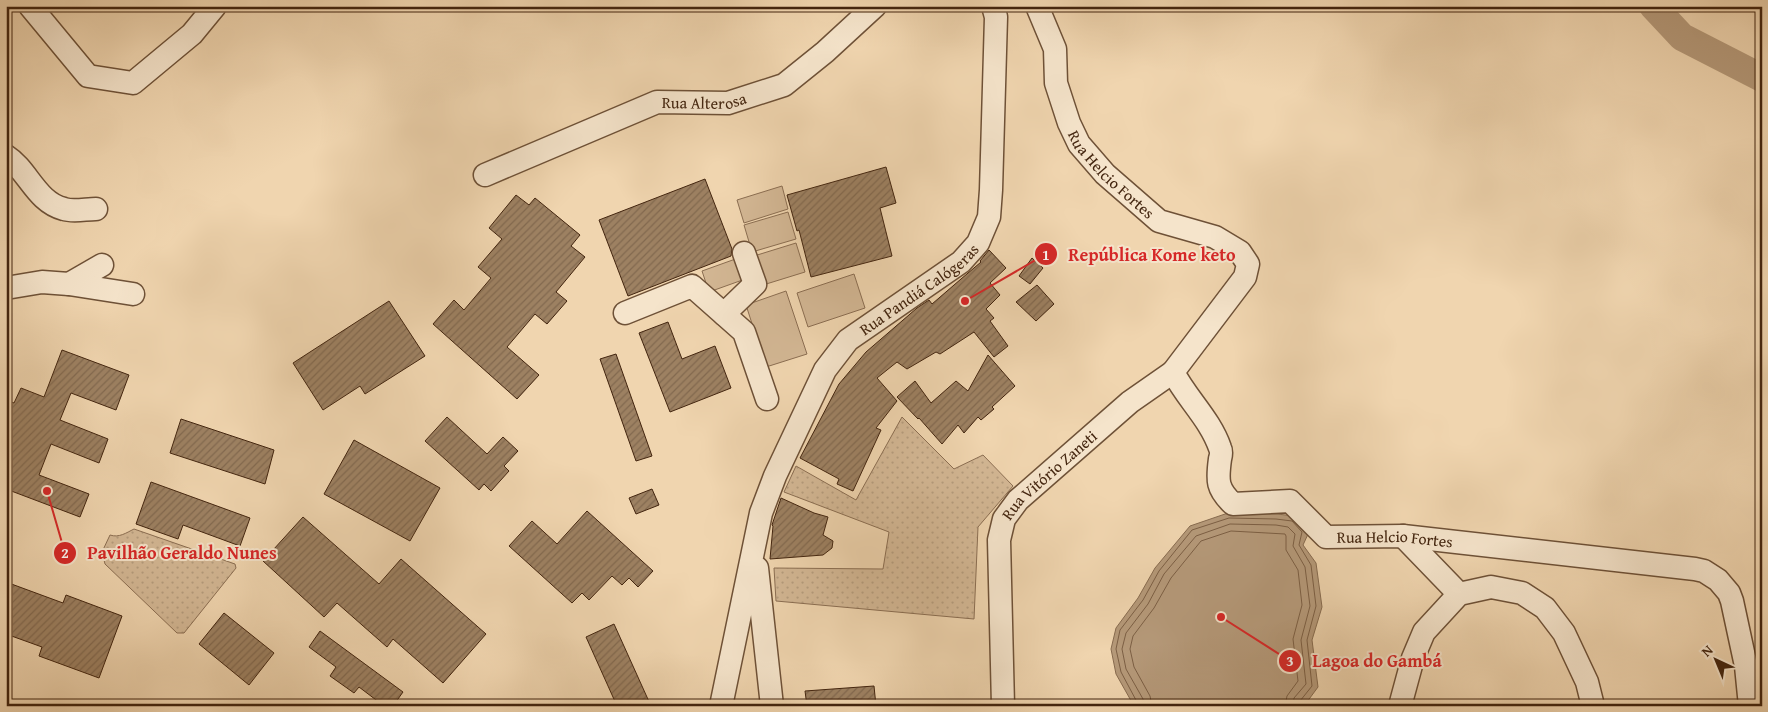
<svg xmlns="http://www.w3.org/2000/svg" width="1768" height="712" font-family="'Gentium Book Plus',serif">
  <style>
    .grass { fill: url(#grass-dots); stroke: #8b6e52 }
    .garden { fill: #d3b794; stroke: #8b6e52 }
    .water { fill: #b59979; stroke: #876b4f }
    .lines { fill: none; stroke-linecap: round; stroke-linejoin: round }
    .shore { stroke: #7c5f44; stroke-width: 1 }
    .river { stroke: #b59979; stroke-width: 28 }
    .building { fill: url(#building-hatch); stroke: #43250f }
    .minor-casing { stroke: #6e5137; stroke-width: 25 }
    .minor { stroke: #f5e4cb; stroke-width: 22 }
    .labels { text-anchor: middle; stroke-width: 4; stroke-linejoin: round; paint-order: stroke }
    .street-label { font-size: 16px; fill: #43250f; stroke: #f5e4cb }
    .leader { fill: none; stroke: #d62828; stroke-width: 2 }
    .callout-dot { fill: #d62828; stroke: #f5e4cb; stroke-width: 2 }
    .mark-label { font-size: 15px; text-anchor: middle; font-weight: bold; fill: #fff }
    .callout-label { font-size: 18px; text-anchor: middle; font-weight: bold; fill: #d62828; stroke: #f5e4cb; stroke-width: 4; stroke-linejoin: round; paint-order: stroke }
  </style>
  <defs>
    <pattern id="grass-dots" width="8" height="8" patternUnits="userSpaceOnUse" patternTransform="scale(1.25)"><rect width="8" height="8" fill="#d3b794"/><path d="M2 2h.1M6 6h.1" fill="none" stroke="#b69d7e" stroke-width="1.8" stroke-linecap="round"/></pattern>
    <pattern id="building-hatch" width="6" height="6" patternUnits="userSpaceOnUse" patternTransform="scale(1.25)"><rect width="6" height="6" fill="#9d8162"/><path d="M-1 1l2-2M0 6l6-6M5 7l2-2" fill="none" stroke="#82694f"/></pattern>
  </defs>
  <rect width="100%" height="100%" fill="#f0d5af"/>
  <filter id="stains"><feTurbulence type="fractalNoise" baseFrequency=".004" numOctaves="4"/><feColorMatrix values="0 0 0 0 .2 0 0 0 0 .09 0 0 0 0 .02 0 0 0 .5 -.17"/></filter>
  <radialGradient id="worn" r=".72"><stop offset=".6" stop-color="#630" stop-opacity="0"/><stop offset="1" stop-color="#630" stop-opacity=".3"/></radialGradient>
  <!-- grass -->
  <path class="grass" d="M902,417l52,52 29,-14 30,31 -35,41 -4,92 -198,-18 -2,-33 109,1 6,-37 -105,-40 12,-26 60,34z
    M134,529l101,35 1,4 -52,65h-7l-72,-69 -3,-12 8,-17c9,3 16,-2 24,-6z"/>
  <!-- garden -->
  <path class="garden" d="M782,186l6,23 -44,14 -7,-23z
    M788,212l8,27 -44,13 -8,-27z
    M796,243l9,29 -42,13 -9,-29z
    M741,257l7,21 -39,14 -7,-21z
    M854,274l11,34 -57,19 -11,-34z
    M786,291l21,63 -41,13 -20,-62z"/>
  <!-- water -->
  <path class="water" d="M1228,513l49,1 17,2 15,16 -6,13 13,18 6,44 -10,33 6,47 -14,19h-170l-18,-32 -5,-25 5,-21 22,-30 17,-30 35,-42z"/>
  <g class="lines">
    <!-- shore -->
    <path class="shore" d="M1138,706l-1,-4 -16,-30 -5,-23 4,-19 23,-30 16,-29 33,-41 37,-12 47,1 16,2 10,11 -3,13 12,20 5,41 -9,34 5,46 -12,15 -1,5
      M1144,706l-1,-7 -17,-30 -4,-20 4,-16 22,-29 16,-30 32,-38 34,-12 46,1 12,2 7,7 -2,12 12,21 5,39 -9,34 5,44 -12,14 -1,8
      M1152,706l-2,-10 -16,-29 -4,-18 3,-13 21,-28 17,-30 30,-37 30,-10 54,3 1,2v14l12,20 4,35 -9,34 5,42 -11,15 -2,10"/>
    <!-- river -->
    <path class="river" d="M1653,6l29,31 80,41"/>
  </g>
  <!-- building -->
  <path class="building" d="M886,167l10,36 -16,5 12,48 -81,21 -12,-47 -2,1 -10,-36z
    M705,179l27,70 -1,7 -103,40 -29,-76z
    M516,195l13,10 6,-7 45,37 -9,11 14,11 -29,35 11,9 -20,23 -12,-10 -28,33 32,28 -22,24 -84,-75 21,-24 10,10 27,-32 -13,-11 24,-28 -13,-11z
    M989,250l17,18 -16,15 10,12 -14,14 8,9 -4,3 18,25 -14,11 -20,-25 -34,22 -4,-2 -29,17 -10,-7 -20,16 20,23 -21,27 5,2 -28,61 -16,-7 2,-5 -39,-21 39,-74 27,-32 51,-44 12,-8 3,4 29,-25 20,-17 -1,-1z
    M1032,258l11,10 -13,16 -11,-8z
    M1037,285l17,19 -18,17 -20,-19z
    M389,301l36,55 -60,38 -5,-8 -37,24 -30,-47z
    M668,322l14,37 33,-13 16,42 -61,24 -31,-79z
    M62,350l67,25 -13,35 -45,-17 -11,27 48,19 -9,24 -48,-19 -12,31 50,19 -9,23 -74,-28v-89l8,3 7,-15 23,9z
    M616,354l36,102 -16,5 -36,-102z
    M988,355l27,31 -23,21 2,2 -13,11 -3,-3 -14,16 -6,-8 -16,19 -23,-26 -1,1 -21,-22 18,-16 16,22 25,-22 12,10z
    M447,417l40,37 16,-17 15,14 -14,15 5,5 -18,20 -7,-7 -5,6 -54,-49z
    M181,419l93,31 -9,34 -95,-31z
    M354,440l86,48 -30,53 -86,-47z
    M151,482l99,36 -10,28 -57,-21 -5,14 -42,-15z
    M652,489l7,16 -23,9 -7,-16z
    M781,498l33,15 14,4 -5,18 10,6 -1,7 -9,7 -53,4 3,-33 -1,-1z
    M587,511l66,60 -15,16 -9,-9 -7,7 -10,-9 -23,24 -7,-7 -10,10 -63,-57 23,-25 25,23z
    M303,517l76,67 22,-25 85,75 -43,49 -50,-44 -6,8 -50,-44 -13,14 -61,-56z
    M6,582l57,21 3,-8 56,21 -23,62 -60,-22 3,-9 -36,-13z
    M224,613l50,40 -25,32 -50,-41z
    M614,624l37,82h-34l-31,-69z
    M320,631l83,61 -10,14h-9l-25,-19 -5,6 -24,-17 6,-9 -27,-20z
    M874,686l2,20h-69l-2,-15z"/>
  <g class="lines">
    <!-- minor casing -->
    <g class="minor-casing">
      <g id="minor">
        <path d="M30,6l58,70 45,7 59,-49 23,-28"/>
        <path id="s1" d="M1037,6l18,43 1,34 13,40 10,21 26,30 54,47 56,16 25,15 8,12 -3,13 -72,95c14,27 37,47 47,76 2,4 1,7 0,11 -3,22 -3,30 13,45l57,-3 36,36 77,-1 292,33 9,2 14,9 11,13 3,8 14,65 4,40"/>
        <path d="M6,156c22,14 30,46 58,53 9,3 22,0 32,0"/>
        <path id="s2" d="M485,175l172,-73 71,1 56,-18 41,-33 50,-46"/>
        <path d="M69,284l33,-19"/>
        <path d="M6,288l36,-6 27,2 64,10"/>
        <path d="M625,313l67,-27 52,46 23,67"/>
        <path d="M724,314l31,-30 -11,-31"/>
        <path d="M1403,536l56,58"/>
        <path d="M757,568l15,138"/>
        <path id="s3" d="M721,706l40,-193 14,-37 50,-106 23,-30 113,-78 17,-19 11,-26 2,-27 5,-173 -3,-11"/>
        <path id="s4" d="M1003,706l-4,-166 5,-21 14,-19 112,-98 43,-30"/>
        <path d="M1400,706l13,-48 11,-26 35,-38 32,-7 31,6 23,15 19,25 23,49 5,20 -1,4"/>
      </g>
    </g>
    <!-- minor -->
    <use href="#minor" class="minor"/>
  </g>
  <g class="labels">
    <!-- street labels -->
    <g class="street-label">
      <text dy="6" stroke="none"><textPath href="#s2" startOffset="234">Rua Alterosa</textPath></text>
      <text dy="6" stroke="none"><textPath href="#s1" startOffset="190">Rua Helcio Fortes</textPath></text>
      <text dy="6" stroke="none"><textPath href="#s3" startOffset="479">Rua Pandiá Calógeras</textPath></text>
      <text dy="6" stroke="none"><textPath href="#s4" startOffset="251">Rua Vitório Zaneti</textPath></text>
      <text dy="6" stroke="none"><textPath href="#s1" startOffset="819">Rua Helcio Fortes</textPath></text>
    </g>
  </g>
  <!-- callouts -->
  <path class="leader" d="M965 301L1046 254M47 491L65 553M1221 617L1290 661"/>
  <g class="callout-dot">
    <circle cx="965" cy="301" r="5"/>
    <circle cx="47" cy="491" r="5"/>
    <circle cx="1221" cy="617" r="5"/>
    <circle cx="1046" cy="254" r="12"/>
    <circle cx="65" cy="553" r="12"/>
    <circle cx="1290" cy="661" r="12"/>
  </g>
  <g class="mark-label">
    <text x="1046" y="260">1</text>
    <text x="65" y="558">2</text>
    <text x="1290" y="666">3</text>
  </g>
  <g class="callout-label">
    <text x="1152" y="261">República Kome keto</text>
    <text x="182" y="559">Pavilhão Geraldo Nunes</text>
    <text x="1377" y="667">Lagoa do Gambá</text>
  </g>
  <!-- margin -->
  <rect width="1768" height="712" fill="none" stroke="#f0d5af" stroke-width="25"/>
  <rect x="8" y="8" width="1753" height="697" fill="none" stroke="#43250f" stroke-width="2.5"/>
  <rect x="12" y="12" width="1743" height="687" fill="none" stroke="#43250f"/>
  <!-- north arrow -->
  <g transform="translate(1716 660) rotate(316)" stroke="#f5e4cb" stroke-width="4" paint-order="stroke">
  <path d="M0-4L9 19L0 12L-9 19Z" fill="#43250f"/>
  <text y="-8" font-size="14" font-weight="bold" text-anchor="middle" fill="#43250f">N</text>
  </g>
  <rect width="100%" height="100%" filter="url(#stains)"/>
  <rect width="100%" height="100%" fill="url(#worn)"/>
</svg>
